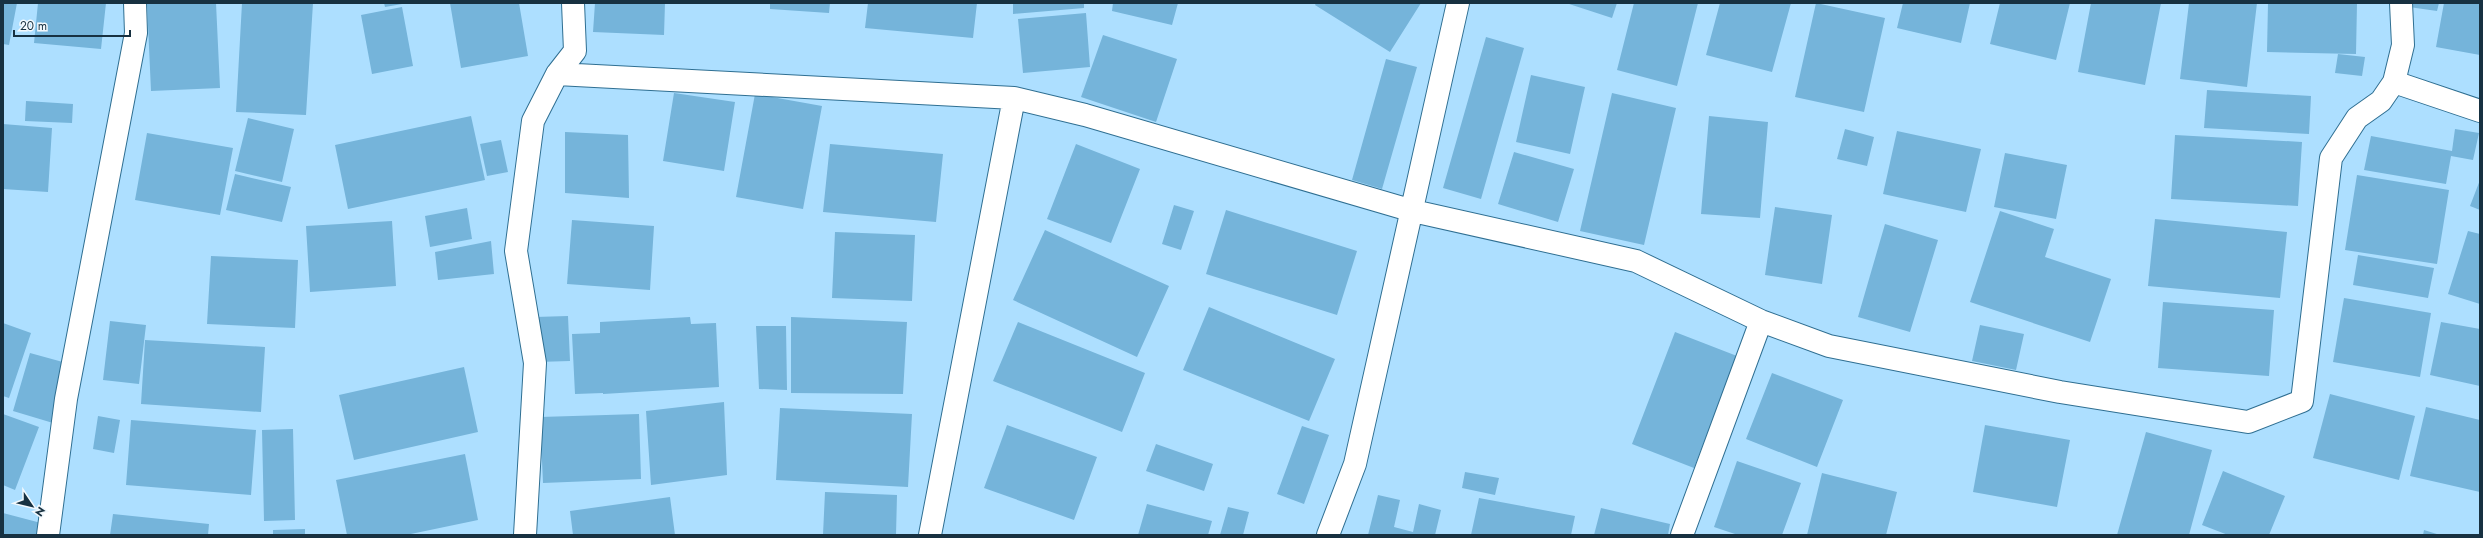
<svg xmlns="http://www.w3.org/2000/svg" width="2483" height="538" font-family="Jost,sans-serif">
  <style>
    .building { fill: #75b4da }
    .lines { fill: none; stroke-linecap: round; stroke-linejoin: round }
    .street-casing { stroke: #2f6f92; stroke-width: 24 }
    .street { stroke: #fff; stroke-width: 22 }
  </style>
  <rect width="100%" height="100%" fill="#addfff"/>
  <!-- building -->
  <path class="building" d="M3,3h14l-8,42 -6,-1z
    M38,3h68l-5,46 -67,-6z
    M147,3h69l4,85 -69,3z
    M242,3h71l-7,112 -70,-3z
    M384,3h18v1l-17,3z
    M450,3h69l9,53 -67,12z
    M595,3h70l-1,32 -71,-3z
    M770,3h60l-1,10 -59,-4z
    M868,3h109l-4,35 -108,-10z
    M1013,3h71v5l-71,6z
    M1113,3h65l-6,22 -60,-14z
    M1316,3h105l-31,49 -75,-47z
    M1566,3h51l-5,15z
    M1634,3h64l-21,83 -60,-16z
    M1720,3h71l-19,69 -66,-17z
    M1816,3l69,15 -21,94 -69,-15z
    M1903,3h67l-9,40 -64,-15z
    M2000,3h70l-14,57 -66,-16z
    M2091,3h70l-16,82 -67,-13z
    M2189,3h68l-10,84 -67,-8z
    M2268,3h89l-1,51 -89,-2z
    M2409,3h30l-2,8 -28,-4z
    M2444,3h36v52l-44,-8z
    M402,7l11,59 -41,8 -11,-59z
    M1086,13l4,54 -67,6 -5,-54z
    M1103,35l74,24 -21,63 -75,-25z
    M1486,37l38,11 -43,151 -38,-11z
    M2338,54l27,3 -3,19 -27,-3z
    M1386,59l31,8 -35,122 -30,-9z
    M1531,75l54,12 -15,67 -54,-12z
    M2207,90l104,6 -2,38 -105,-6z
    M674,93l61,9 -11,69 -61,-10z
    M1612,93l64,15 -32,137 -64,-14z
    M755,94l67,12 -19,103 -67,-12z
    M26,101l47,3 -1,19 -47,-2z
    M471,116l14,64 -137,29 -13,-64z
    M1709,116l59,6 -8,96 -59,-4z
    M248,118l46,11 -12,53 -47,-11z
    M3,124l49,4 -4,64 -45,-3z
    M1845,129l29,8 -7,29 -30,-7z
    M2455,129l24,4 -6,27 -22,-4 -5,28 -82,-14 7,-34 81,15z
    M1897,131l84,18 -15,63 -83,-18z
    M565,132l63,3 1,63 -64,-5z
    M147,133l86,15 -13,67 -85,-15z
    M2175,135l127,7 -4,64 -127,-7z
    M501,140l7,32 -21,4 -7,-32z
    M830,144l113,10 -7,68 -113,-10z
    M1076,144l64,25 -29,74 -64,-24z
    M1514,152l60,17 -16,53 -60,-18z
    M2005,153l62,12 -11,54 -62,-12z
    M235,174l56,13 -9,35 -56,-12z
    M2357,175l92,15 -12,74 -92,-14z
    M2480,180v30l-10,-4z
    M1174,205l20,6 -13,39 -19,-6z
    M1775,207l57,8 -10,69 -57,-9z
    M467,208l5,31 -42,8 -5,-31z
    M1226,210l131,41 -20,64 -131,-41z
    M2000,211l54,18 -9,28 66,22 -21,63 -120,-40z
    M2155,219l132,13 -7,66 -132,-12z
    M572,220l82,6 -4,64 -83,-6z
    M392,221l4,65 -86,6 -4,-66z
    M1885,224l53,16 -28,92 -52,-15z
    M1045,230l124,56 -32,71 -124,-57z
    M2468,231l12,3v70l-32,-10z
    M835,232l80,3 -3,66 -80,-3z
    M491,241l3,33 -56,6 -3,-28z
    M2358,255l76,13 -6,30 -75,-13z
    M211,256l87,4 -3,68 -88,-4z
    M2344,298l87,15 -11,64 -87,-15z
    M2163,302l111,8 -5,66 -111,-8z
    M1209,307l126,52 -26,62 -126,-51z
    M568,316l2,45 -33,1 -2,-45z
    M690,317l1,7 25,-1 3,64 -116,7v-1l-28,1 -3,-60 28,-1v-11z
    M791,317l116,5 -4,72 -112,-1z
    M110,321l36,4 -7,59 -36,-4z
    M1018,322l127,51 -23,59 -129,-51z
    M2441,322l39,7v57l-50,-11z
    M3,323l28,10 -22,65 -6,-2z
    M1980,325l44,9 -8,36 -44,-9z
    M756,326h30l1,64 -28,-1z
    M1675,332l62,24 -43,112 -62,-24z
    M145,340l120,7 -4,65 -120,-8z
    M30,353l40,11 -17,59 -40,-12z
    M464,367l14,65 -124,28 -15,-65z
    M1772,373l71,27 -26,67 -71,-28z
    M2330,394l85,22 -16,64 -86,-22z
    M724,402l3,73 -76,10 -5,-74z
    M2426,407l54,13v72l-70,-16z
    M780,408l132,6 -4,73 -132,-7z
    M3,414l36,13 -24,63 -12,-5z
    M639,414l2,65 -98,4 -3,-66z
    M98,416l22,4 -6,33 -21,-4z
    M131,420l125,10 -5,65 -125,-10z
    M1007,425l90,32 -23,63 -90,-32z
    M1985,425l85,15 -13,67 -84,-15z
    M1302,426l27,9 -25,69 -27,-10z
    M293,429l2,91 -31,1 -2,-91z
    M2146,432l66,18 -23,85h-72z
    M1156,444l57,20 -9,27 -58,-20z
    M465,454l13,66 -72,15h-59l-11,-55z
    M1737,461l64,22 -19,52h-44l-24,-8z
    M2223,471l62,25 -16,39h-41l-26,-10z
    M1465,472l34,6 -4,17 -33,-7z
    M1822,473l75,19 -11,43h-79z
    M825,492l72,3 -1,40h-73z
    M1378,495l22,5 -6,27 19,5 6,-28 22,6 -6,25h-67z
    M670,497l5,38h-102l-3,-24z
    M1479,498l96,18 -4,19h-100z
    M1147,504l65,17 -4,14h-70z
    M1228,507l21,5 -6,23h-23z
    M1601,508l69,16 -2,11h-74z
    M3,513l38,10 -3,12h-35z
    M113,514l96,10 -1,11h-98z
    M305,529v6h-32v-5z
    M2424,530l16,5h-17z"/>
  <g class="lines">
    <!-- street casing -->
    <g class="street-casing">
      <path id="street" d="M557,74l457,24 71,17 328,96 223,50 125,60 68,25 231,46 188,30 54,-21 29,-243 26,-40 24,-17 13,-19 9,-37 -2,-42
        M2394,82l86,29
        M48,535l18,-136 70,-366 -1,-30
        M525,535l10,-172 -19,-112 17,-130 24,-47 18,-23 -2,-48
        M930,535l84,-437
        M1328,535l27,-71 103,-461
        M1682,535l79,-214"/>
    </g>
    <!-- street -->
    <use href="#street" class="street"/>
  </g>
  <!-- border -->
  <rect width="2483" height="538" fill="none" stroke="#173141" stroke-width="8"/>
  <!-- north arrow -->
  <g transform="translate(32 506) rotate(125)" stroke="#f3f9fd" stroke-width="3" paint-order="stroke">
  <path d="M0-3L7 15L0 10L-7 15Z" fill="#173141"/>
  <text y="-6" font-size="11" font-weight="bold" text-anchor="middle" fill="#173141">N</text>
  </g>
  <!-- scale -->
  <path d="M14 30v6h116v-6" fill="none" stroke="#173141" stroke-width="2"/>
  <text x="20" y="30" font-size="12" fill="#173141" stroke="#f3f9fd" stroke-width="3" paint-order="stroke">20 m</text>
</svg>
